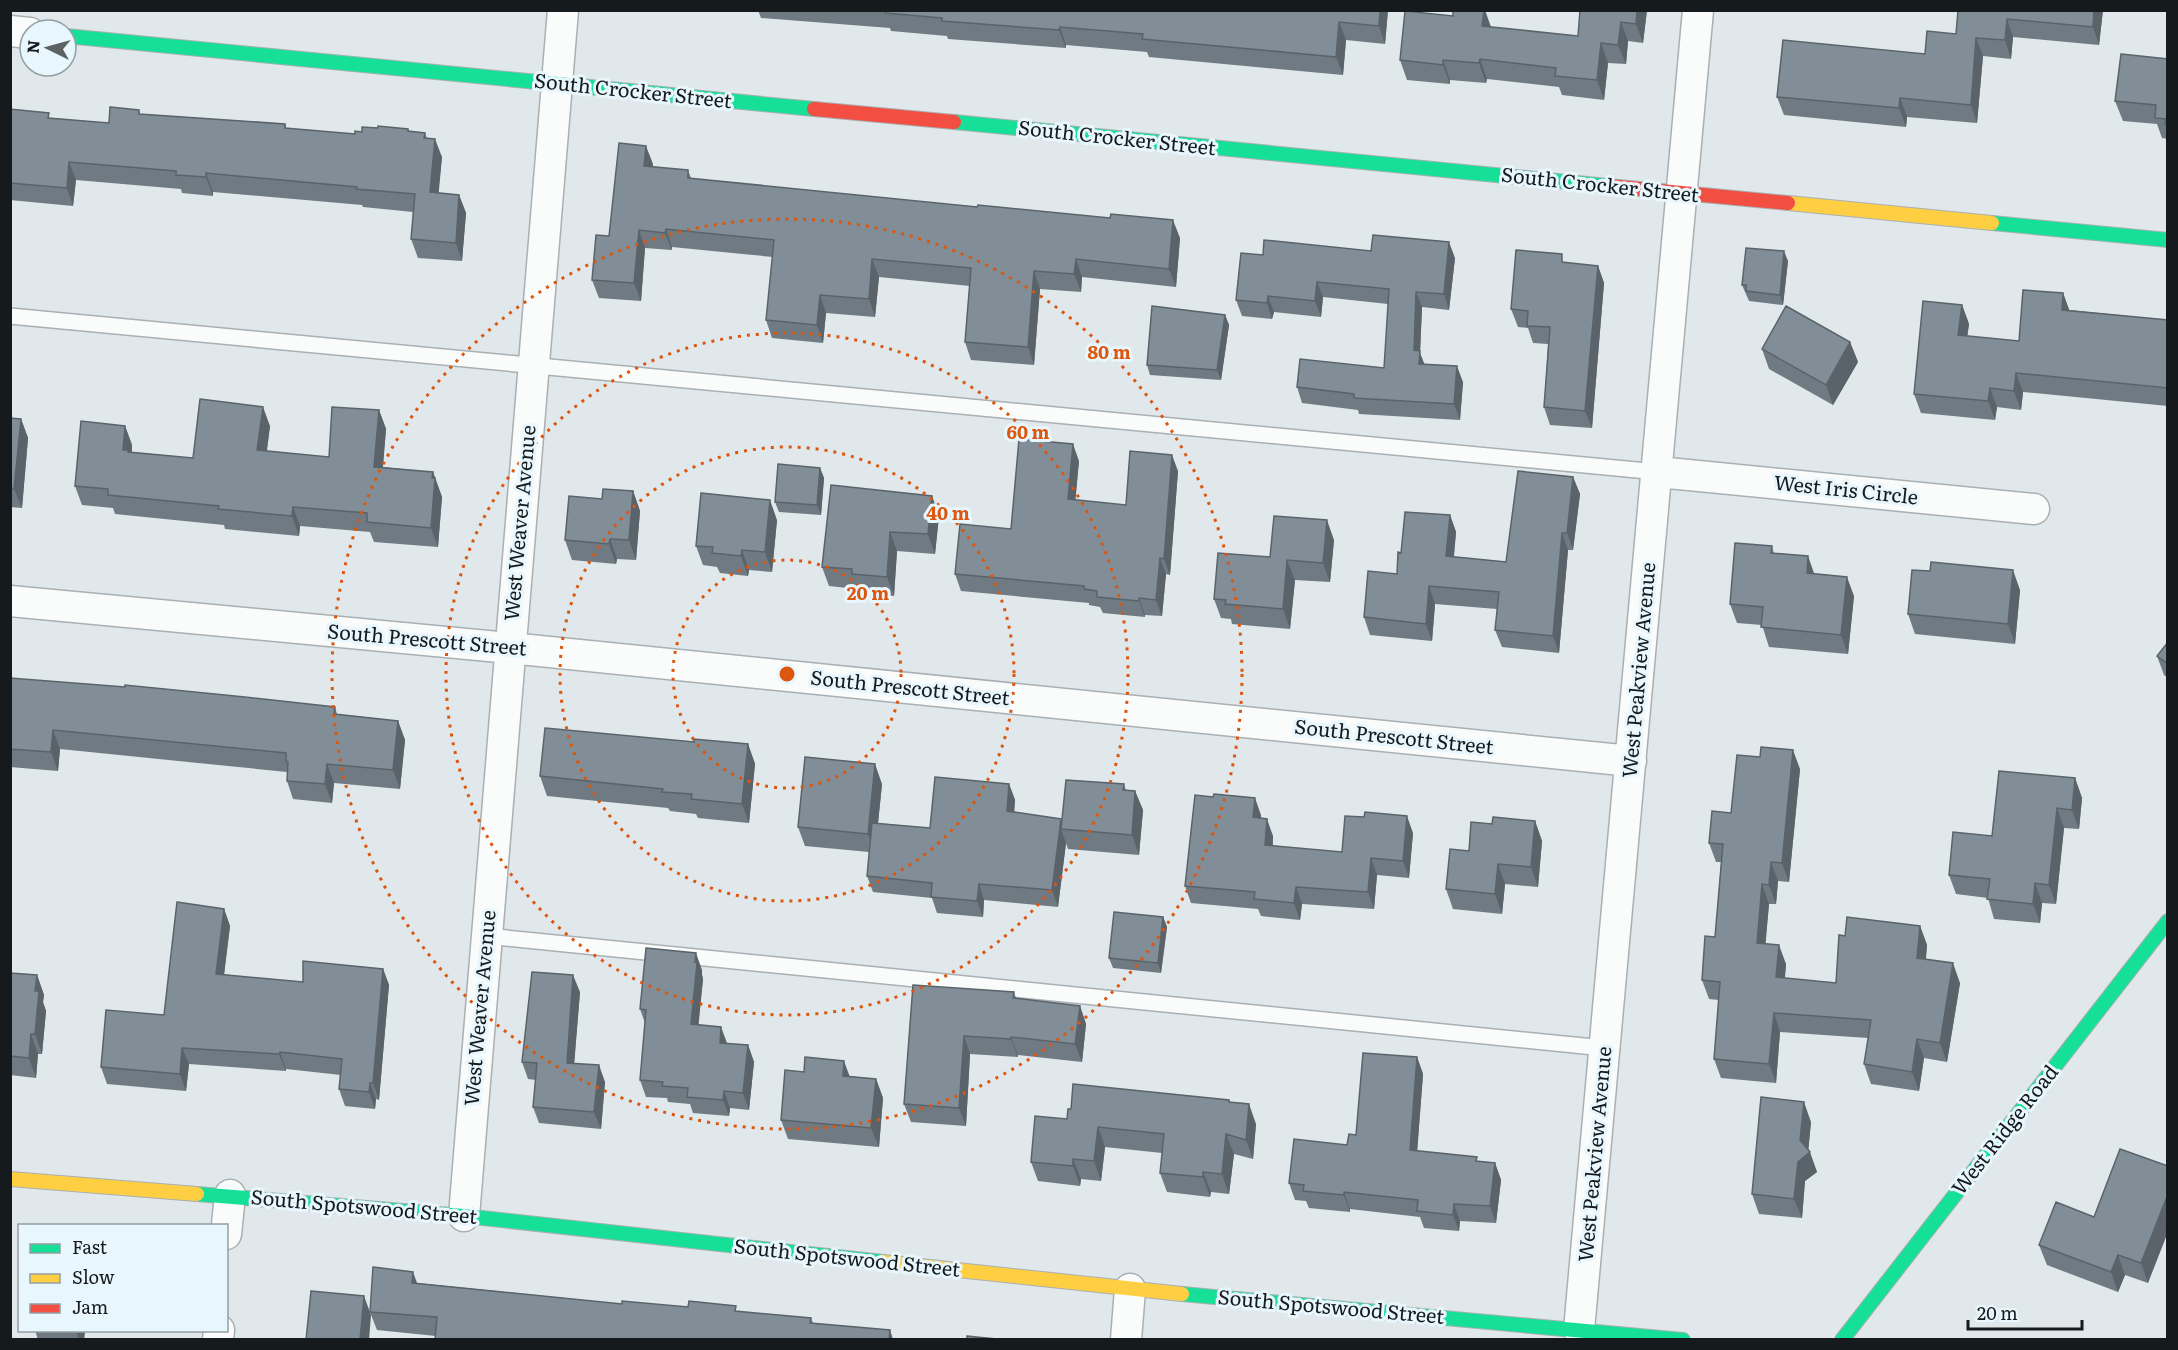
<svg xmlns="http://www.w3.org/2000/svg" width="2178" height="1350" font-family="Literata,serif">
  <style>
    .lines { fill: none; stroke-linecap: round; stroke-linejoin: round }
    .lane-casing { stroke: #a9afb2; stroke-width: 18 }
    .street-casing { stroke: #a9afb2; stroke-width: 33 }
    .fast-casing { stroke: #a9afb2; stroke-width: 16 }
    .slow-casing { stroke: #a9afb2; stroke-width: 16 }
    .jam-casing { stroke: #a9afb2; stroke-width: 16 }
    .lane { stroke: #fafcfc; stroke-width: 15 }
    .street { stroke: #fafcfc; stroke-width: 30 }
    .fast { stroke: #16e098; stroke-width: 14 }
    .slow { stroke: #ffcf43; stroke-width: 14 }
    .jam { stroke: #f24e42; stroke-width: 14 }
    .wall { fill: #6f7a83 }
    .shaded-wall { fill: #5a636a }
    .building { fill: #818e98; stroke: #5a636a; stroke-width: 1.5 }
    .ring { fill: none; stroke: #dd560d; stroke-width: 3; stroke-dasharray: 3 6 }
    .labels { text-anchor: middle; stroke-width: 6; stroke-linejoin: round; paint-order: stroke }
    .street-label { font-size: 20px; fill: #151a1c; stroke: #e8f6fd }
    .centre { fill: #dd560d; stroke: #e8f6fd; stroke-width: 3 }
    .ring-label { font-size: 18px; text-anchor: middle; font-weight: bold; fill: #dd560d; stroke: #e8f6fd; stroke-width: 6; stroke-linejoin: round; paint-order: stroke }
  </style>
  <rect width="100%" height="100%" fill="#e0e8eb"/>
  <g class="lines">
    <!-- lane casing -->
    <g class="lane-casing">
      <path id="lane" d="M10,316l1648,156
        M486,936l1118,112"/>
    </g>
    <!-- street casing -->
    <g class="street-casing">
      <path id="street" d="M10,31l20,2
        M1658,472l376,37
        M10,601l500,47 1121,113
        M464,1216l99,-1206
        M226,1234l4,-39
        M1579,1330l119,-1320
        M218,1340l1,-10
        M1126,1340l4,-51"/>
    </g>
    <!-- fast casing -->
    <g class="fast-casing">
      <path id="fast" d="M66,36l748,73
        M954,122l654,64
        M1992,223l176,17
        M197,1194l267,22 419,46
        M1182,1294l501,46
        M1842,1340l326,-419"/>
    </g>
    <!-- slow casing -->
    <g class="slow-casing">
      <path id="slow" d="M1788,203l204,20
        M10,1179l187,15
        M883,1262l299,32"/>
    </g>
    <!-- jam casing -->
    <g class="jam-casing">
      <path id="jam" d="M814,109l140,13
        M1608,186l180,17"/>
    </g>
    <!-- lane -->
    <use href="#lane" class="lane"/>
    <!-- street -->
    <use href="#street" class="street"/>
    <!-- fast -->
    <use href="#fast" class="fast"/>
    <!-- slow -->
    <use href="#slow" class="slow"/>
    <!-- jam -->
    <use href="#jam" class="jam"/>
  </g>
  <!-- wall -->
  <path class="wall" d="M758,10h630l-3,34 -39,-4 -3,35 -194,-18 -2,-5 -81,-7v3l-118,-9 -1,-3 -56,-5 -1,-3 -129,-10z
    M1647,10l-4,33 -15,-2 -2,23 -18,-1 -4,37 -42,-5 -3,-8 -72,-8 -1,4 -36,-3v4l-43,-4 -7,-20 91,-33 87,9z
    M1958,10h145l-4,35 -86,-8 -2,22 -28,-3 -6,67 -70,-6 -1,10 -122,-12 -7,-18 148,-43 31,-20z
    M2168,59v80l-6,-1 -5,-14 -34,-3 -8,-20z
    M10,109l41,9 58,5 30,-13 1,4 145,10 2,5 68,5 7,-2 16,-4 30,1 1,2 16,2 2,5 15,19 -4,36 21,2 7,18 -4,48 -44,-3 -7,-19 2,-27 -50,-5 -1,-2 -149,-13v4l-31,-3 -1,-4 -105,-9 -3,26 -63,-6z
    M653,164l-1,3 36,3 3,8 489,60 -4,49 -94,-10 -1,15 -41,-3 -6,76 -63,-5 -6,-18 5,-56 -91,-9 -4,40 -49,-4 -3,30 -51,-5 -6,-18 7,-63 -101,-10v3l-27,-2 -4,53 -42,-3 -7,-18 17,-44z
    M1263,255l192,3 -6,52 -27,-3 -2,46 5,12 38,17 -3,38 -101,-6 -1,-4 -56,-7 -5,-16 87,-19 4,-64 -65,-7 -2,20 -47,-5 -2,7 -30,-3 -6,-16z
    M1788,261l-5,44 -34,-4 -7,-16z
    M1565,263l33,3 6,17 -12,145 -42,-3 -6,-18 4,-63 -15,-1 -5,-15 -10,-1 -7,-18z
    M2063,293l6,17 99,10v86l-145,-14 -2,18 -24,-3 -2,13 -74,-7 -7,-19 48,-89 7,19 -2,12 52,5z
    M1225,315l4,10 -8,55 -71,-5 -3,-10z
    M1850,342l8,20 -25,43 -64,-36 -7,-20z
    M379,410l7,19 -3,38 50,5 9,25 -4,50 -64,-5 -4,-10 -70,-6 -1,10 -74,-7 -1,-4 -109,-11 -2,-6 -31,-3 -7,-19 50,-60 7,19v7l61,6 77,-32 -3,25 62,6z
    M10,418l11,1 7,19 -6,70 -12,-1z
    M1079,461l-4,39 51,5 52,-34 -8,104 -4,-1 -4,42 -17,-1v2l-42,-4 -3,-6 -11,-2v-2l-128,-12 -6,-17 56,-45z
    M820,468l4,10 -3,37 -42,-3 -4,-10z
    M1573,477l7,17 -7,56h-5l-9,103 -57,-6 -7,-17 2,-21 -62,-5 -3,37 -62,-6 -6,-18 33,-43 4,-21 49,-38 6,17 -2,25 52,5z
    M633,491l7,20 -4,49 -19,-1 -1,5 -44,-4 -7,-20 37,-41z
    M932,496l7,20 -4,38 -38,-3 -3,45 -35,-3 -2,-4 -28,-3 -7,-19z
    M777,520l-5,52 -23,-2 -1,6 -28,-3 -3,-6 -14,-2 -7,-19z
    M1334,540l-4,42 -35,-2 -5,49 -58,-5 -1,-5 -10,-1 -7,-19 56,-42z
    M1772,546l2,8 40,19 40,23 -6,58 -79,-7 -7,-22 -25,-2 -7,-19z
    M1930,571l90,19 -5,54 -100,-10 -7,-20z
    M2168,642v36l-4,-3 -7,-19z
    M10,678l325,29 2,7 61,7 7,19 -5,49 -66,-6 -2,20 -39,-4 -6,-18v-9l-227,-23 -2,22 -48,-4z
    M694,742l54,2 7,20 -6,59 -51,-5 -2,-4 -26,-3 -2,-3 -121,-12 -7,-20z
    M1800,769l-11,113 -11,-1 -2,23h-7l-4,40 21,20 -1,14 51,5 9,-47 75,-10 7,19 -1,14 34,24 -13,79 -23,-4 -5,33 -48,-7 -7,-20 4,-26 -88,-6 -4,51 -55,-5 -7,-19 5,-59 -10,-1 -7,-19 13,-43 6,-75h-5l-7,-19 22,-30z
    M2075,778l7,20 -3,31 -15,-1 -8,76 -14,-1 -2,20 -46,-4 -6,-21 -32,-4 -7,-19 43,-39z
    M882,784l-4,39 52,5 79,-44 6,16 -1,12 47,7 1,2 62,-37 2,6 9,1 8,19 -4,45 -71,-6 -2,-6 -8,64 -74,-7 -1,17 -46,-4 -5,-15 -59,-6 -6,-16 2,-24 -64,-6 -7,-19z
    M1261,815v3l12,18v10l69,6 71,-19 -4,45 -32,-3 -3,34 -72,-5 -2,16 -39,-4 -3,-7 -67,-6 -6,-17z
    M1535,821l7,20 -4,46 -33,-3 -3,30 -49,-5 -7,-20 23,-38 23,-27z
    M224,909l6,17 -6,49 79,7 80,-13 6,16 -10,115 -3,-1 -1,10 -30,-3 -6,-17 2,-14 -55,-6v2l-97,-7 -3,27 -79,-7 -6,-17 63,-52z
    M1163,917l4,10 -6,46 -48,-5 -4,-10z
    M702,970v5l1,4 -5,46 29,19 21,1 6,17 -5,48 -19,-2 -1,8 -36,-3 -3,-9 -22,-2 -1,-4 -21,-1 -6,-17 5,-57 -5,-14z
    M10,973l27,2 7,20 -1,7 3,9 -4,43h-4l-2,24 -26,-3z
    M913,985l101,7 2,6 64,8 6,18 -4,38 -64,-7v2l-48,-3 -4,72 -55,-4 -7,-18z
    M580,992l-6,71 31,19 -4,47 -62,-6 -6,-16 3,-27 -8,-1 -6,-17z
    M1417,1057l6,17 -6,77 61,10 17,2 6,17 -5,43 -36,-2 -1,10 -35,-3 -4,-11 -70,-8v3l-41,-4 -3,-7 -11,-1 -6,-17 58,-38 9,-10z
    M850,1076l26,3 7,19 -4,49 -91,-8 -7,-19z
    M1229,1100l1,2 26,22 -3,35 -19,-5 -5,40 -18,-2 -1,5 -43,-5 -7,-19 2,-20 -57,-6 -4,34 -20,-2 -1,7 -42,-5 -7,-19 36,-43z
    M1811,1122l-3,28 9,22 -12,9 -3,37 -43,-4 -7,-20z
    M2168,1166l-20,117 -23,-8 -7,17 -71,-27 -8,-20 55,-28z
    M417,1283l205,21 66,3 123,11 2,5 77,7 3,10h-458l1,-4 -59,-6 -7,-18z
    M35,1330h50l-1,10h-46z"/>
  <!-- shaded-wall -->
  <path class="shaded-wall" d="M1380,10h8l-3,34 -6,-18z
    M1484,10h1l6,17 -9,-1z
    M1637,10h10l-4,33 -7,-19z
    M2094,10h9l-4,35 -6,-18z
    M2007,19l6,18 -2,22 -6,-19z
    M1339,22l7,18 -3,35 -7,-18z
    M1621,22l7,19 -2,23 -8,-19z
    M1060,27l6,18v3l-7,-18z
    M1976,38l7,18 -6,67 -6,-18z
    M1601,43l7,20 -4,37 -7,-20z
    M1480,59l7,20 -1,4 -7,-20z
    M1443,60l7,20v4l-7,-19z
    M1900,98l7,19 -1,10 -7,-19z
    M435,139l7,18 -5,54 -7,-19z
    M646,146l7,18 -2,20 -7,-18z
    M69,162l7,18 -3,26 -6,-18z
    M206,173l7,19v4l-7,-19z
    M459,195l7,18 -4,48 -6,-18z
    M1173,220l7,18 -4,49 -7,-18z
    M666,229l6,18v3l-7,-17z
    M639,230l6,18 -4,53 -7,-18z
    M1449,242l6,16 -6,52 -5,-16z
    M1784,251l4,10 -5,44 -3,-10z
    M872,259l7,18 -4,40 -6,-18z
    M1076,259l6,18 -1,15 -7,-18z
    M1598,266l6,17 -12,145 -7,-17z
    M1034,271l6,18 -6,76 -6,-18z
    M1317,282l6,15 -2,20 -6,-16z
    M1416,292l6,15 -2,46 5,14v13l-11,-30z
    M2063,293l7,19 -8,-2z
    M820,295l6,18 -3,30 -6,-18z
    M1268,296l6,16 -2,7 -5,-16z
    M1962,305l7,19 -4,30 -7,-19z
    M1225,315l4,10 -8,55 -4,-10z
    M1850,342l8,20 -25,43 -7,-20z
    M1457,366l6,16 -3,38 -6,-16z
    M2016,373l7,19 -2,18 -7,-19z
    M1990,388l7,19 -2,13 -7,-19z
    M263,407l7,19 -6,43 -7,-19z
    M379,410l7,19 -5,57 -7,-19z
    M21,419l7,19 -6,70 -8,-19z
    M125,426l7,19 -1,13 -8,-8z
    M1073,444l6,17 -5,55 -6,-17z
    M1172,455l6,16 -8,104 -6,-16z
    M820,468l4,10 -3,37 -4,-10z
    M433,472l9,25 -4,50 -7,-19z
    M1573,477l7,17 -7,56 -6,-17z
    M633,491l7,20 -4,49 -7,-20z
    M932,496l7,20 -4,38 -7,-20z
    M770,500l7,20 -5,52 -7,-20z
    M293,507l7,19 -1,10 -7,-20z
    M1450,515l6,17 -4,42 -6,-18z
    M1327,520l7,20 -4,42 -7,-19z
    M890,532l7,19 -3,45 -7,-19z
    M1562,533l6,17 -9,103 -6,-17z
    M610,539l7,20 -1,5 -7,-20z
    M742,550l7,20 -1,6 -7,-20z
    M1808,556l7,20 -8,-3z
    M1160,558l6,16 -4,42 -6,-16z
    M1287,560l8,20 -5,49 -7,-20z
    M2013,570l7,20 -5,54 -7,-20z
    M1847,577l7,19 -6,58 -7,-19z
    M1429,586l6,18 -3,37 -6,-17z
    M1139,598l6,17v2l-6,-16z
    M398,721l7,19 -5,49 -7,-19z
    M53,730l7,19 -2,22 -7,-19z
    M748,744l7,20 -6,59 -7,-19z
    M1793,750l7,19 -11,113 -7,-19z
    M327,764l7,19 -2,20 -7,-19z
    M875,764l7,20 -7,69 -7,-19z
    M2075,778l7,20 -3,31 -7,-19z
    M1009,784l6,16 -2,28 -6,-17z
    M1135,791l8,19 -4,45 -7,-20z
    M1255,798l6,17 -1,19 -7,-17z
    M2057,808l7,20 -8,76 -7,-19z
    M1407,816l6,17 -4,45 -6,-17z
    M1061,819l4,10h-4l5,14 -8,64 -6,-17z
    M1267,819l6,17 -2,26 -6,-17z
    M1535,821l7,20 -4,46 -7,-20z
    M1371,858l6,17 -3,34 -6,-17z
    M1771,862l7,19 -2,23 -7,-19z
    M1498,864l7,20 -3,30 -7,-20z
    M2035,883l7,20 -2,20 -7,-19z
    M979,884l5,16 -1,17 -6,-16z
    M1762,884l7,20 -5,58 -7,-19z
    M1296,887l6,17 -2,16 -6,-17z
    M224,909l6,17 -8,65 -6,-17z
    M1163,917l4,10 -6,46 -3,-10z
    M1920,926l7,19 -3,32 -7,-19z
    M1779,945l7,19 -3,32 -7,-19z
    M696,953l6,17v5l1,4 -6,62 -6,-17z
    M1953,963l7,20 -13,79 -7,-19z
    M383,969l6,16 -10,115 -6,-17z
    M37,975l7,20 -1,7 3,9 -4,43 -7,-20v-43z
    M573,975l7,17 -7,87 -6,-16z
    M1080,1006l6,18 -4,38 -7,-18z
    M1774,1013l6,19 -4,51 -7,-19z
    M721,1027l6,16h-7z
    M31,1034l7,20 -2,24 -7,-20z
    M964,1036l6,18 -4,72 -7,-18z
    M1011,1037l7,18v2l-7,-18z
    M1917,1039l7,19 -5,33 -7,-19z
    M748,1045l6,17 -5,48 -6,-17z
    M182,1048l7,16 -3,27 -6,-17z
    M280,1052l6,17v2l-7,-17z
    M1417,1057l6,17 -7,93 -6,-17z
    M844,1061l7,19 -8,-4z
    M599,1065l6,17 -4,47 -7,-17z
    M876,1079l7,19 -4,49 -8,-19z
    M370,1083l6,16 -1,10 -6,-17z
    M724,1091l6,17 -1,8 -6,-16z
    M1804,1102l7,20 -3,32 2,-2 7,20 -12,9 -3,37 -8,-19z
    M1249,1104l7,20 -3,35 -7,-19z
    M1098,1127l7,20 -4,34 -7,-20z
    M1226,1134l8,20 -5,40 -7,-20z
    M1073,1159l8,20 -1,7 -7,-20z
    M1495,1163l6,17 -5,43 -6,-17z
    M1203,1172l8,20 -1,5 -7,-20z
    M1344,1192l6,17v3l-6,-17z
    M2168,1194v38l-20,51 -7,-20z
    M1454,1204l6,17 -1,10 -6,-16z
    M2118,1255l7,20 -7,17 -7,-20z
    M413,1272l7,19 -8,-8z
    M364,1296l7,19 -2,25h-9z
    M76,1330h9l-1,10h-5z
    M890,1330l3,10h-4z"/>
  <!-- building -->
  <path class="building" d="M885,10h495l-1,16 -40,-4 -3,35 -194,-18 1,-5 -83,-7 -1,3 -117,-9v-3l-57,-5z
    M1453,10h31l-2,16 96,10 2,-26h57l-1,14 -15,-2 -3,23 -17,-2 -4,37 -42,-4 1,-8 -76,-9 -1,4 -36,-3v5l-43,-5 5,-49 48,5z
    M1958,10h136l-1,17 -86,-8 -2,21 -29,-2 -5,67 -71,-7 -1,10 -122,-11 6,-57 142,14 2,-23 29,3z
    M2121,54l47,5v65h-3l1,-5 -11,-1 1,-13 -41,-4z
    M110,107l29,3v4l146,10v4l70,6v-3l7,1v-5l16,1v-2l30,3v2l17,2 -1,5 11,1 -5,53 29,3 -3,48 -45,-4 4,-45 -59,-5 1,-2 -151,-14v4l-30,-2v-4l-107,-9 -2,26 -57,-5v-74l39,4 -1,5 61,5z
    M619,143l27,3 -2,20 44,4v8l289,29 1,-2 132,13 1,-4 62,6 -4,49 -93,-10 -2,15 -40,-3 -6,76 -63,-5 6,-74 -99,-9 -3,40 -49,-4 -3,30 -51,-5 8,-80 -108,-11 -1,4 -26,-3 -5,53 -42,-3 4,-45 13,1z
    M1373,235l76,7 -5,52 -28,-2 -2,58 6,1 -1,13 38,2 -3,38 -100,-6v-4l-57,-7 3,-28 84,9 5,-79 -72,-7 -2,19 -47,-5 -1,7 -31,-3 5,-47 22,2 1,-15 107,11z
    M1746,248l38,3 -4,44 -34,-4v-6h-4z
    M1516,250l46,4v8l36,4 -13,145 -41,-4 6,-80 -23,-1 1,-15 -17,-2z
    M2023,290l40,3 -1,17 106,10v68l-152,-15 -2,18 -24,-3 -2,13 -74,-7 9,-93 39,4 -4,30 61,6z
    M1152,306l73,9 -8,55 -70,-5z
    M1786,306l64,36 -24,43 -64,-36z
    M200,399l63,8 -6,43 72,7 3,-50 47,3 -5,57 59,5 -1,6h3l-4,50 -64,-6v-9l-74,-6 -1,9 -74,-7 1,-3 -111,-11v-6l-33,-3 6,-65 44,5 -2,24h5v2l65,6z
    M10,418l11,1 -7,70 -4,-1z
    M1019,439l54,5 -5,55 58,6 4,-54 42,4 -8,104 -4,-1 -4,42 -17,-2v3l-42,-4v-6l-13,-2v-3l-129,-12 5,-50 51,5z
    M778,464l42,4 -3,37 -42,-3z
    M1518,471l55,6 -6,56h-5l-9,103 -58,-6 4,-38 -70,-6 -3,38 -62,-7 4,-46 29,3 1,-22 3,1 4,-41 45,3 -4,41 60,6z
    M831,485l101,11 -4,38 -38,-2 -3,45 -35,-3v-5l-30,-2z
    M603,489l30,2 -4,49 -19,-1 -1,5 -44,-4 4,-44 33,3z
    M701,493l69,7 -5,52 -23,-2 -1,6 -29,-3 1,-6 -17,-1z
    M1274,516l53,4 -4,43 -36,-3 -4,49 -58,-5 1,-4 -12,-1 4,-46 52,4z
    M1735,543l37,3 -1,7 37,3 -1,17 40,4 -6,58 -80,-8 2,-20 -33,-3z
    M1931,562l82,8 -5,54 -100,-10 4,-44 18,1z
    M2168,642v22l-11,-8z
    M10,678l115,9v-2l120,12 90,10 -1,7 64,7 -5,49 -66,-6 -2,20 -38,-3 1,-19 -2,-1v-8l-233,-23 -2,22 -41,-3z
    M545,728l149,14v-3l54,5 -6,60 -51,-5 1,-5 -30,-2 1,-3 -123,-13z
    M1761,747l32,3 -11,113 -11,-1 -2,23 -7,-1 -5,59 22,2 -3,32 60,6 3,-48 6,1 2,-19 73,9 -3,32 36,5 -13,80 -23,-4 -5,33 -48,-8 7,-44 -97,-7 -5,51 -55,-5 6,-77 -18,-2 3,-44 10,1 8,-93 -14,-1 3,-32 19,2 6,-58 23,2z
    M805,757l70,7 -7,70 -70,-7z
    M1999,771l76,7 -3,32 -15,-2 -8,77 -14,-2 -2,21 -46,-5 3,-20 -41,-4 4,-43 39,4z
    M935,777l74,7 -2,27 54,8 -9,71 -73,-6 -2,17 -46,-4 1,-14 -65,-7 5,-53 58,5z
    M1066,780l58,4 -1,6 12,1 -3,44 -71,-6z
    M1214,794l41,4 -2,19 14,2 -2,26 77,7 3,-36 19,1 1,-5 42,4 -4,45 -32,-3 -3,34 -72,-5 -2,16 -40,-4 1,-7 -70,-6 10,-91 18,2z
    M1493,817l42,4 -4,46 -33,-3 -3,30 -49,-5 4,-40 19,2 2,-29 21,2z
    M177,902l47,7 -8,65 87,8v-21l80,8 -10,114h-3l-1,9 -30,-3 3,-30 -62,-7 -1,2 -97,-6 -2,26 -79,-7 5,-57 58,5z
    M1114,912l49,5 -5,46 -49,-5z
    M646,948l50,5 -1,9 2,1 -6,61 30,3 -1,16 28,2 -5,48 -19,-2 -1,9 -36,-3 1,-9 -26,-2 1,-4 -23,-2 6,-70 -6,-1z
    M532,972l41,3 -6,88 32,2 -5,47 -61,-5 4,-44 -15,-1z
    M10,973l27,2 -2,16h4l-4,43h-4l-2,24 -19,-2z
    M913,985l101,7 -1,6 67,8 -5,38 -64,-7v2l-47,-3 -5,72 -55,-4z
    M1363,1053l54,4 -7,93 67,7 -1,4 19,2 -5,43 -36,-2 -1,11 -36,-4 1,-11 -74,-8v3l-41,-4 1,-6 -15,-2 5,-44 53,6 2,-11 7,1z
    M805,1057l39,4 -1,15 33,3 -5,49 -90,-8 4,-50 19,2z
    M1073,1084l156,16v2l20,2 -3,36 -20,-6 -4,40 -19,-2v5l-43,-4 4,-39 -66,-7 -4,34 -21,-2v7l-42,-4 4,-46 32,3 1,-10h3z
    M1761,1097l43,5 -4,38 10,12 -12,10 -4,37 -42,-5z
    M2120,1149l48,17v28l-27,69 -23,-8 -7,17 -72,-27 17,-43 38,15z
    M373,1267l40,5 -1,11 210,21v-3l66,6 1,-6 47,5 -1,5 76,7 -1,5 80,7 -1,10h-454l2,-23 -67,-5z
    M311,1291l53,5 -4,44h-54z
    M51,1330h25v2z
    M967,1336l29,3v1h-29z"/>
  <!-- distance rings -->
  <g class="ring">
    <circle cx="787" cy="674" r="114"/>
    <circle cx="787" cy="674" r="227"/>
    <circle cx="787" cy="674" r="341"/>
    <circle cx="787" cy="674" r="455"/>
  </g>
  <g class="labels">
    <!-- street labels -->
    <g class="street-label">
      <text transform="translate(633 91) rotate(6)" y="7">South Crocker Street</text>
      <text transform="translate(1117 138) rotate(6)" y="7">South Crocker Street</text>
      <text transform="translate(1600 185) rotate(6)" y="7">South Crocker Street</text>
      <text transform="translate(1846 490) rotate(6)" y="7">West Iris Circle</text>
      <text transform="translate(520 523) rotate(-85)" y="7">West Weaver Avenue</text>
      <text transform="translate(427 640) rotate(5)" y="7">South Prescott Street</text>
      <text transform="translate(1639 670) rotate(-85)" y="7">West Peakview Avenue</text>
      <text transform="translate(910 688) rotate(6)" y="7">South Prescott Street</text>
      <text transform="translate(1394 737) rotate(6)" y="7">South Prescott Street</text>
      <text transform="translate(480 1008) rotate(-85)" y="7">West Weaver Avenue</text>
      <text transform="translate(2005 1130) rotate(-52)" y="7">West Ridge Road</text>
      <text transform="translate(1595 1154) rotate(-85)" y="7">West Peakview Avenue</text>
      <text transform="translate(364 1207) rotate(5)" y="7">South Spotswood Street</text>
      <text transform="translate(847 1258) rotate(6)" y="7">South Spotswood Street</text>
      <text transform="translate(1331 1307) rotate(5)" y="7">South Spotswood Street</text>
    </g>
  </g>
  <circle cx="787" cy="674" r="9" class="centre"/>
  <g class="ring-label">
    <text x="1109" y="359">80 m</text>
    <text x="1028" y="439">60 m</text>
    <text x="948" y="520">40 m</text>
    <text x="868" y="600">20 m</text>
  </g>
  <!-- border -->
  <rect width="2178" height="1350" fill="none" stroke="#151a1c" stroke-width="24"/>
  <!-- legend -->
  <rect x="18" y="1224" width="210" height="108" fill="#e8f6fd" stroke="#949ea3" stroke-width="1.5"/>
  <rect x="30" y="1244" width="30" height="9" fill="#16e098" stroke="#949ea3" stroke-width="1.5"/>
  <text x="72" y="1254" font-size="18" fill="#151a1c">Fast</text>
  <rect x="30" y="1274" width="30" height="9" fill="#ffcf43" stroke="#949ea3" stroke-width="1.5"/>
  <text x="72" y="1284" font-size="18" fill="#151a1c">Slow</text>
  <rect x="30" y="1304" width="30" height="9" fill="#f24e42" stroke="#949ea3" stroke-width="1.5"/>
  <text x="72" y="1314" font-size="18" fill="#151a1c">Jam</text>
  <!-- north arrow -->
  <g transform="translate(48 48) rotate(275)"><circle r="28" fill="#e8f6fd" stroke="#949ea3" stroke-width="1.5"/>
  <path d="M0-4.5L10 22L0 15L-10 22Z" fill="#5c6264"/>
  <text y="-9" font-size="16" font-weight="bold" text-anchor="middle" fill="#151a1c">N</text>
  </g>
  <!-- scale -->
  <path d="M1968 1320v9h114v-9" fill="none" stroke="#151a1c" stroke-width="3"/>
  <text x="1977" y="1320" font-size="18" fill="#151a1c" stroke="#e8f6fd" stroke-width="4.5" paint-order="stroke">20 m</text>
</svg>
